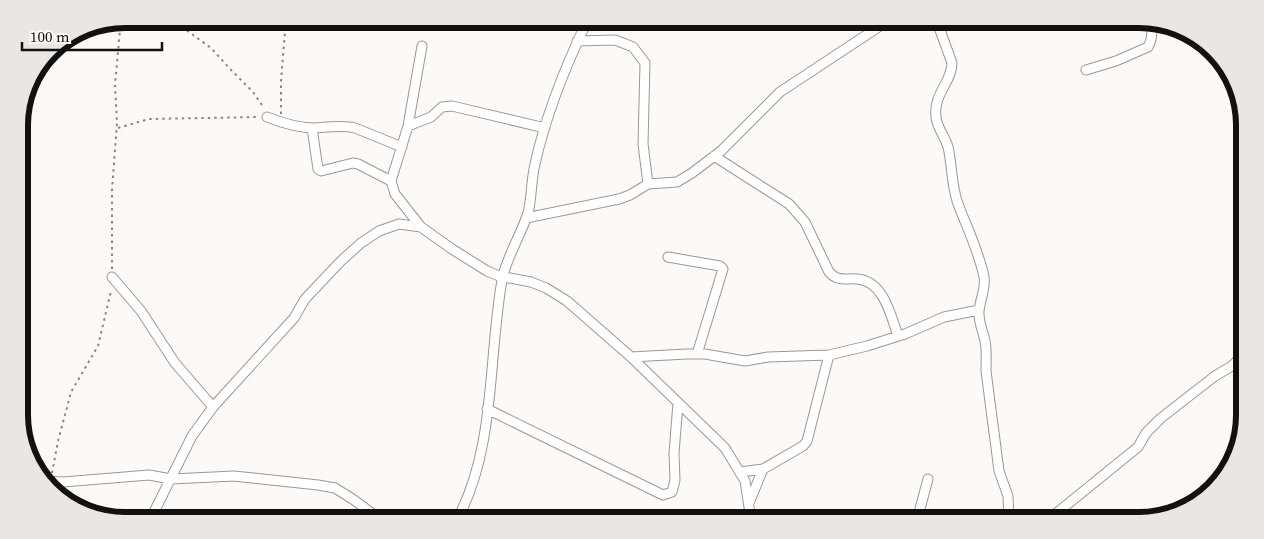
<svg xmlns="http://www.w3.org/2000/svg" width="1264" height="539" font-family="'Source Serif 4',serif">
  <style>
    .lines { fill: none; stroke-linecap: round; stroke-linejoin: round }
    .minor-casing { stroke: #9b9895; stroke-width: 11 }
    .path { stroke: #898785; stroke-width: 2; stroke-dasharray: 2.5 4; stroke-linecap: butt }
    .minor { stroke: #fff; stroke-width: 9 }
    .rim { fill: none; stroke: #131110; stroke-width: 6 }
  </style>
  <rect width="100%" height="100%" fill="#fcf9f6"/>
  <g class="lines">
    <!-- minor casing -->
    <g class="minor-casing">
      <path id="minor" d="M936,19l16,44c0,19 -19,31 -16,54 1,13 12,22 13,35 3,17 3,33 8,49 9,25 22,50 27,76 2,12 -4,22 -5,34 -1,10 4,20 6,30 2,10 1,20 1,30l13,100 9,25 1,24
        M577,41l38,-1 8,3 10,4 12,16 -2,81 5,40
        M422,46l-14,80 -17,55 4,13 26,33 31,22 35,22 12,5 32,6 15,6 21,13 64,56 94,91 20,33 6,39
        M1086,70l30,-9 32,-14c5,-9 6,-21 -3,-27
        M267,117c15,6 31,11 48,11 13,-1 27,-3 40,0l47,19
        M408,126l23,-9 11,-10 10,-1 93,22
        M312,128l6,41 3,2 32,-8 5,1 33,17
        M714,156l75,48 16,18 24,50c9,10 16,6 28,7 27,2 34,37 41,57
        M526,218l93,-19 11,-4 18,-11 29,-2 15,-9 29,-22 59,-59 100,-66 15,-7
        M668,257l52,9 3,3 -26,85
        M112,277l29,34 34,52 38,44
        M631,357l56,-3h18l40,7 23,-4 61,-2 38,-9 38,-12 39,-17 35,-7
        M487,409l176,86 9,-3 3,-12 -1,-27 4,-50
        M740,472l23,-3 40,-23 4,-5 22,-86
        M43,481l20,1 86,-7 22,4 63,-3 84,9 17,3 19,12 27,20
        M749,503l14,-34
        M150,520l42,-84 21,-29 81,-89 11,-19 36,-38 20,-18 18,-12 20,-7 22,3
        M457,520c39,-73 31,-161 45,-240 4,-22 19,-45 26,-67 4,-16 3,-33 7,-49 11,-50 31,-99 53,-145
        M917,520l11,-41
        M1048,520l90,-73 8,-14 15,-15 54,-42 17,-10 7,-7 6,-11"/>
    </g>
    <!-- path -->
    <path class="path" d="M171,19l40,29 21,23 21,21 11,16
      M281,114v-33l5,-62
      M118,128l31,-9 110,-2
      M112,269v-79l5,-67 -2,-38 6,-66
      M52,473l6,-32 13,-49 27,-46 13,-55"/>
    <!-- minor -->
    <use href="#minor" class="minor"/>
  </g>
  <!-- crop -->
  <path d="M0 0H1264V539H0ZM125 28H1139A97 97 0 0 1 1236 125V415A97 97 0 0 1 1139 512H125A97 97 0 0 1 28 415V125A97 97 0 0 1 125 28Z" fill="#e9e6e4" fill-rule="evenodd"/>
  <path class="rim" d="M125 28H1139A97 97 0 0 1 1236 125V415A97 97 0 0 1 1139 512H125A97 97 0 0 1 28 415V125A97 97 0 0 1 125 28Z"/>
  <!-- scale -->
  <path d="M22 42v8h140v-8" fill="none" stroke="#131110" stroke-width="2.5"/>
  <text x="30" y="42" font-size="15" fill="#131110" stroke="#fcf9f6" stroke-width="4" paint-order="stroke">100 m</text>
</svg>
